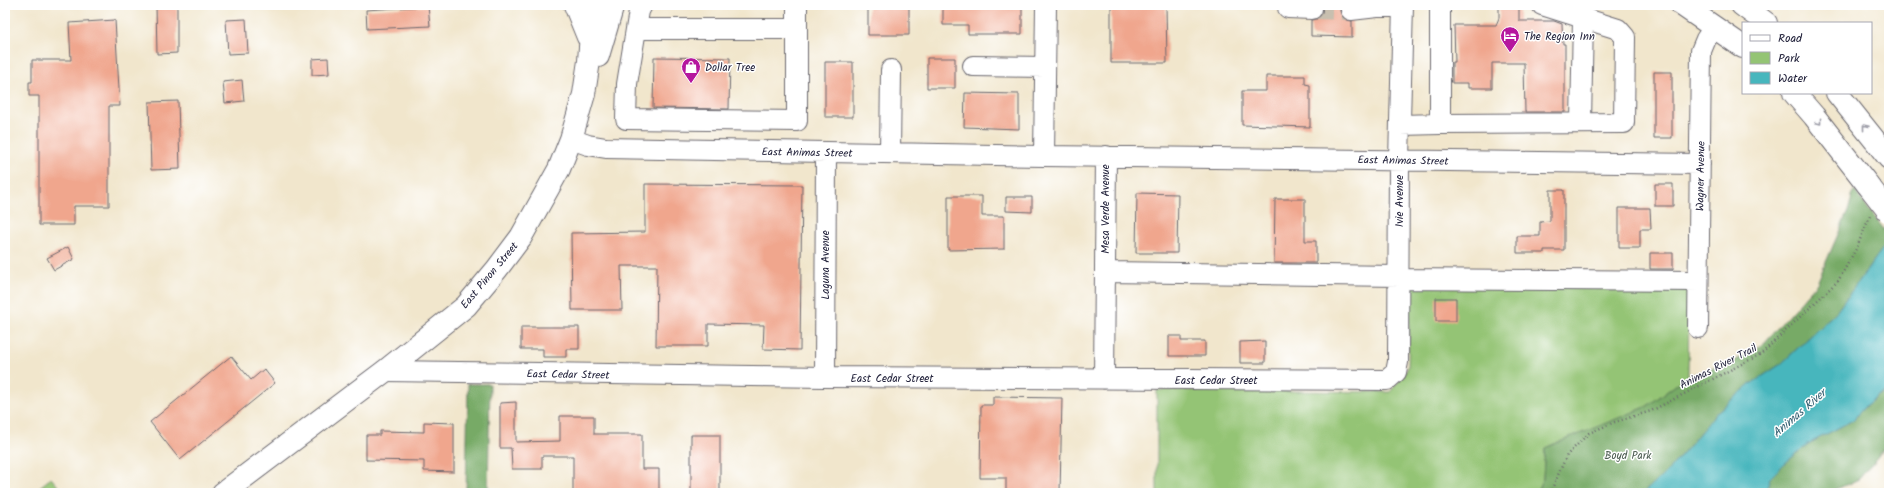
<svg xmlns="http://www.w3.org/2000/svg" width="1894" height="498" font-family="Kalam,sans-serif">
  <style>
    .green { fill: #94c474; stroke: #5b7358 }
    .forest { fill: #7a6; stroke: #4c6650 }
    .water { fill: #47b6bd; stroke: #346c7c }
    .building { fill: #f0a68d }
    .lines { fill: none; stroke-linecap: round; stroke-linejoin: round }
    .minor-tunnel { stroke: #c8bfaf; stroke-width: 20; stroke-dasharray: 20 10; stroke-linecap: butt }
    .minor-casing { stroke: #6a676e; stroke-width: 22 }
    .major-casing { stroke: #6a676e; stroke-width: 24 }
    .path { stroke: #6a676e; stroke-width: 2.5; stroke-dasharray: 1 3; stroke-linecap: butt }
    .minor { stroke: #fff; stroke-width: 20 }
    .major { stroke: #fff; stroke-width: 22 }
    .major-bridge-casing { stroke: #6a676e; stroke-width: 24; stroke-linecap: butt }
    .major-bridge { stroke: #fff; stroke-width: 22 }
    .oneway { stroke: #9c9ca7 }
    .labels { text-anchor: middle; stroke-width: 3; stroke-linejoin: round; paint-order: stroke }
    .poi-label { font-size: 11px; fill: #22223b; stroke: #fff; text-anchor: start }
    .street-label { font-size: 11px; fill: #22223b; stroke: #fff }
    .park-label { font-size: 11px; fill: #4a5b4f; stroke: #fff }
    .water-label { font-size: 12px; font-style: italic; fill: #315d6f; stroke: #fff }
  </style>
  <rect width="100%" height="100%" fill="#fff"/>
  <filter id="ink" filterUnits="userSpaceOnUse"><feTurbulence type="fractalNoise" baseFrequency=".025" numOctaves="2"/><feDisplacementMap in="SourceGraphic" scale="8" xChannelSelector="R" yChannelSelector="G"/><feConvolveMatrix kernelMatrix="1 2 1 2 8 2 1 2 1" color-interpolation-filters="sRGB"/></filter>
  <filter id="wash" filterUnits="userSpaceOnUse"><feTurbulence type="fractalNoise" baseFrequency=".012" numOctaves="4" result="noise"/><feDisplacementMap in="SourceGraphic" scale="16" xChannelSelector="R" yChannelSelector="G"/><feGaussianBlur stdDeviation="0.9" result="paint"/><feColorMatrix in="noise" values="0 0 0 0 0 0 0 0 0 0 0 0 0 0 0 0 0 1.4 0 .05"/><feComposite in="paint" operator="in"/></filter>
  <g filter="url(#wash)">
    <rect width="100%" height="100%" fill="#f1e6cc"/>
    <!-- green -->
    <path class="green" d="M1410,282l277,3 2,20 -1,71 -42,31 -101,41 -2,30 -7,15h-379v-103l233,2 14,-17 4,-8z
      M51,478l13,15h-32z"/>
    <!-- forest -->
    <path class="forest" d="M1854,190l35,46v4l-52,71 -56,53 -29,19 -35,29 -49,59 -25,22h-107l7,-15 2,-30 101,-41 42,-31 42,-13 22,-11 13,-10 52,-59 31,-72z
      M468,384h22l-2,109h-22z
      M1889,388v55l-30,36 -31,14h-63l5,-15 14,-14 24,-20 45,-24 13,-15z"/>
    <!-- water -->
    <path class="water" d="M1889,240v148l-23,17 -13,15 -45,24 -24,20 -14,14 -5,15h-122l25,-22 49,-59 35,-29 29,-19 56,-53z"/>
    <g id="blocks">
      <!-- building -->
      <path class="building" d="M156,5h21v48l-20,1z
        M868,5h41v30h-41z
        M943,5h79v29h-54v-9h-25z
        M1111,5h55l1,58h-56z
        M1323,5h18l-1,6 2,6 4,3 6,1v16l-41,-1v-16l6,-1 4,-4 2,-5z
        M1499,5h20v16h35l8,3 1,20h2v68h-40l-1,-49h-32v25h-24v-5h-16v-21h3l-1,-37h42l3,-7z
        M428,6l2,20 -63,3 -1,-19z
        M246,19l2,34 -20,1 -2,-34z
        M115,20l5,86h-11v100h-35v19h-35v-129h-10v-14h3v-22h39l-2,-37z
        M654,57l76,1 -1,51 -76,-1z
        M328,58l1,16 -17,1v-16z
        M927,58h28v30h-28z
        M825,62h28v55h-28z
        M1654,72h18v66h-18z
        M1266,76h39v8l5,1v42l-68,-2v-34h24z
        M242,80l2,21 -19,2 -2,-21z
        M965,93l54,1v35l-55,-2z
        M178,101l2,68 -29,1 -2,-68z
        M645,184l157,1 -2,165 -37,-1 1,-24 -56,-1v22h-52l1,-80h-36l1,44h-50l-1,-77 74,-1z
        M1655,184h18v22h-18z
        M1550,190h14v60h-20v3h-27v-17h23v-14l10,-1z
        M1137,193l41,1 -1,59h-41z
        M948,196h34v20h22v33l-56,1z
        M1006,197h26v15l-26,-1z
        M1275,199h30v42h11v22h-42z
        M1619,208h31l1,21h-11v19h-21z
        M68,247l6,12 -20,11 -7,-12z
        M1650,253h23v16h-23z
        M1436,298h20v23h-20z
        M521,327h58v22h-13v8h-23v-8h-22z
        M1169,336h12v5h24v15h-36z
        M1265,341v22h-25v-21z
        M231,356l20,24 13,-11 11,14 -95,77 -30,-38z
        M993,397l69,1 -2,95h-54v-15h-26l1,-73h12z
        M516,402v40l44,-1v-25h34v18h48v35h17v24h-86v-37h-31v13h-30l-1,-21h-11v-45z
        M424,422l30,1v49l-30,-1v-10l-58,-1v-25h14v-4l44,1z
        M691,435h29v58h-29z"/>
    </g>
  </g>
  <g filter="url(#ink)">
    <use href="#blocks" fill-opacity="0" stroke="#6a676e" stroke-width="1"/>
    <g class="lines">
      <!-- minor-tunnel -->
      <path class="minor-tunnel" d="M1312,9l39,1"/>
      <!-- minor casing -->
      <g class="minor-casing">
        <path id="minor" d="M642,5l-3,6 -12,73 -1,35 171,2v-116
          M1288,5v3l24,1
          M1351,10l26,-3h26
          M636,29h160
          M973,66l72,1
          M1581,123l2,-105
          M1440,124l184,-1 1,-86 -7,-8 -76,-24
          M1400,125l40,-1v-119
          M571,139l17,6 18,3 438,8 656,8
          M890,153l1,-83
          M1044,156l2,-151
          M1105,272l294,4
          M1399,279l299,2
          M1698,328l3,-277 5,-12 8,-12
          M385,371l440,6 562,3 9,-8 2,-10 1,-202 4,-155
          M825,377l1,-225
          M1104,379l2,-223"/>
      </g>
      <!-- major casing -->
      <g class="major-casing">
        <path id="major" d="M575,5l13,32
          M1682,5l61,42
          M1742,5l24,18
          M598,56l15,-51
          M1794,93l20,23 54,69
          M1837,93l52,65
          M223,493l162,-122 81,-65 31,-37 24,-32 38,-68 12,-30 13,-45 5,-33 4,-56"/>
      </g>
      <!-- path -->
      <path class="path" d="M1550,493l17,-38 22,-22 26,-11 36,-11 110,-57 77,-73 18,-32 14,-33"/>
      <!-- minor -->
      <use href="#minor" class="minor"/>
      <!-- major -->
      <use href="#major" class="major"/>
      <!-- major-bridge casing -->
      <g class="major-bridge-casing">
        <path id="major-bridge" d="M1868,185l21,27"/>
      </g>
      <!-- major-bridge -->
      <use href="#major-bridge" class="major-bridge"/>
    </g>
    <!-- one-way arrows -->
    <defs><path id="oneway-chevron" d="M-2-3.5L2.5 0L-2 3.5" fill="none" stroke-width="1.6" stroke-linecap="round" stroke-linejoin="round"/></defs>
    <g class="oneway">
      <use href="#oneway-chevron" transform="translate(1819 122) rotate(52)"/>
      <use href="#oneway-chevron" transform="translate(1865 127) rotate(-129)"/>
    </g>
  </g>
  <!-- icons -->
  <defs>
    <g id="hotel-pin" transform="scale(1)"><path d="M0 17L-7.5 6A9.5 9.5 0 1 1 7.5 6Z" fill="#b5179e" stroke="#fff"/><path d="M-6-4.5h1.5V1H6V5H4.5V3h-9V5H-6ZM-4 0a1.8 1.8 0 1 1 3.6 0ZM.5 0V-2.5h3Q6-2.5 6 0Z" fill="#fff"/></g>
    <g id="shop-pin" transform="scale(1)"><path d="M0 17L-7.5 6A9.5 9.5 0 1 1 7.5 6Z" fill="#b5179e" stroke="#fff"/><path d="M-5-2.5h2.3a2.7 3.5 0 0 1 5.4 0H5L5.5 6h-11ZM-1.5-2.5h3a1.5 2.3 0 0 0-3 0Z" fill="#fff"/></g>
  </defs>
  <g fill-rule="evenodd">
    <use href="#hotel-pin" x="1510" y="36"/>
    <use href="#shop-pin" x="691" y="67"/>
  </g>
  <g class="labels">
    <!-- poi labels -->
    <g class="poi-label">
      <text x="1524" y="40">The Region Inn</text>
      <text x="705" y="71">Dollar Tree</text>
    </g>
    <!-- street labels -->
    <g class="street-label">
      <text transform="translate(807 152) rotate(1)" y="4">East Animas Street</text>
      <text transform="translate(1403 160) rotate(1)" y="4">East Animas Street</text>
      <text transform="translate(1700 176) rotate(-89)" y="4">Wagner Avenue</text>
      <text transform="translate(1399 201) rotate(-90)" y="4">Ivie Avenue</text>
      <text transform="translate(1105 209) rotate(-90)" y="4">Mesa Verde Avenue</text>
      <text transform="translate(825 265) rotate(-90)" y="4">Laguna Avenue</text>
      <text transform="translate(489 275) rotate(-50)" y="4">East Pinon Street</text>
      <text transform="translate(1718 366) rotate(-27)" y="4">Animas River Trail</text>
      <text transform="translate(568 374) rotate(1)" y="4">East Cedar Street</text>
      <text x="892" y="382">East Cedar Street</text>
      <text x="1216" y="384">East Cedar Street</text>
    </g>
    <!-- park labels -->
    <g class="park-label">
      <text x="1628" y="459">Boyd Park</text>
    </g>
    <!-- water labels -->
    <g class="water-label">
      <text transform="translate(1799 413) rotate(-41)" y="4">Animas River</text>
    </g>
  </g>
  <!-- margin -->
  <rect width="1894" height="498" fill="none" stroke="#fff" stroke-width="20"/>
  <!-- legend -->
  <rect x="1742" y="22" width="130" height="72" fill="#ffffff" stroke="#a7a7b1"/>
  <rect x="1750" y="35" width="20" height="6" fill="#ffffff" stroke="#a7a7b1"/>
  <text x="1778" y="42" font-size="12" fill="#22223b">Road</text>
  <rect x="1750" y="52" width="20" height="12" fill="#94c474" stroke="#a7a7b1"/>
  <text x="1778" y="62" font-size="12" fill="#22223b">Park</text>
  <rect x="1750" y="72" width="20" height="12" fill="#47b6bd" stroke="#a7a7b1"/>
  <text x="1778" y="82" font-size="12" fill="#22223b">Water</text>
</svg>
